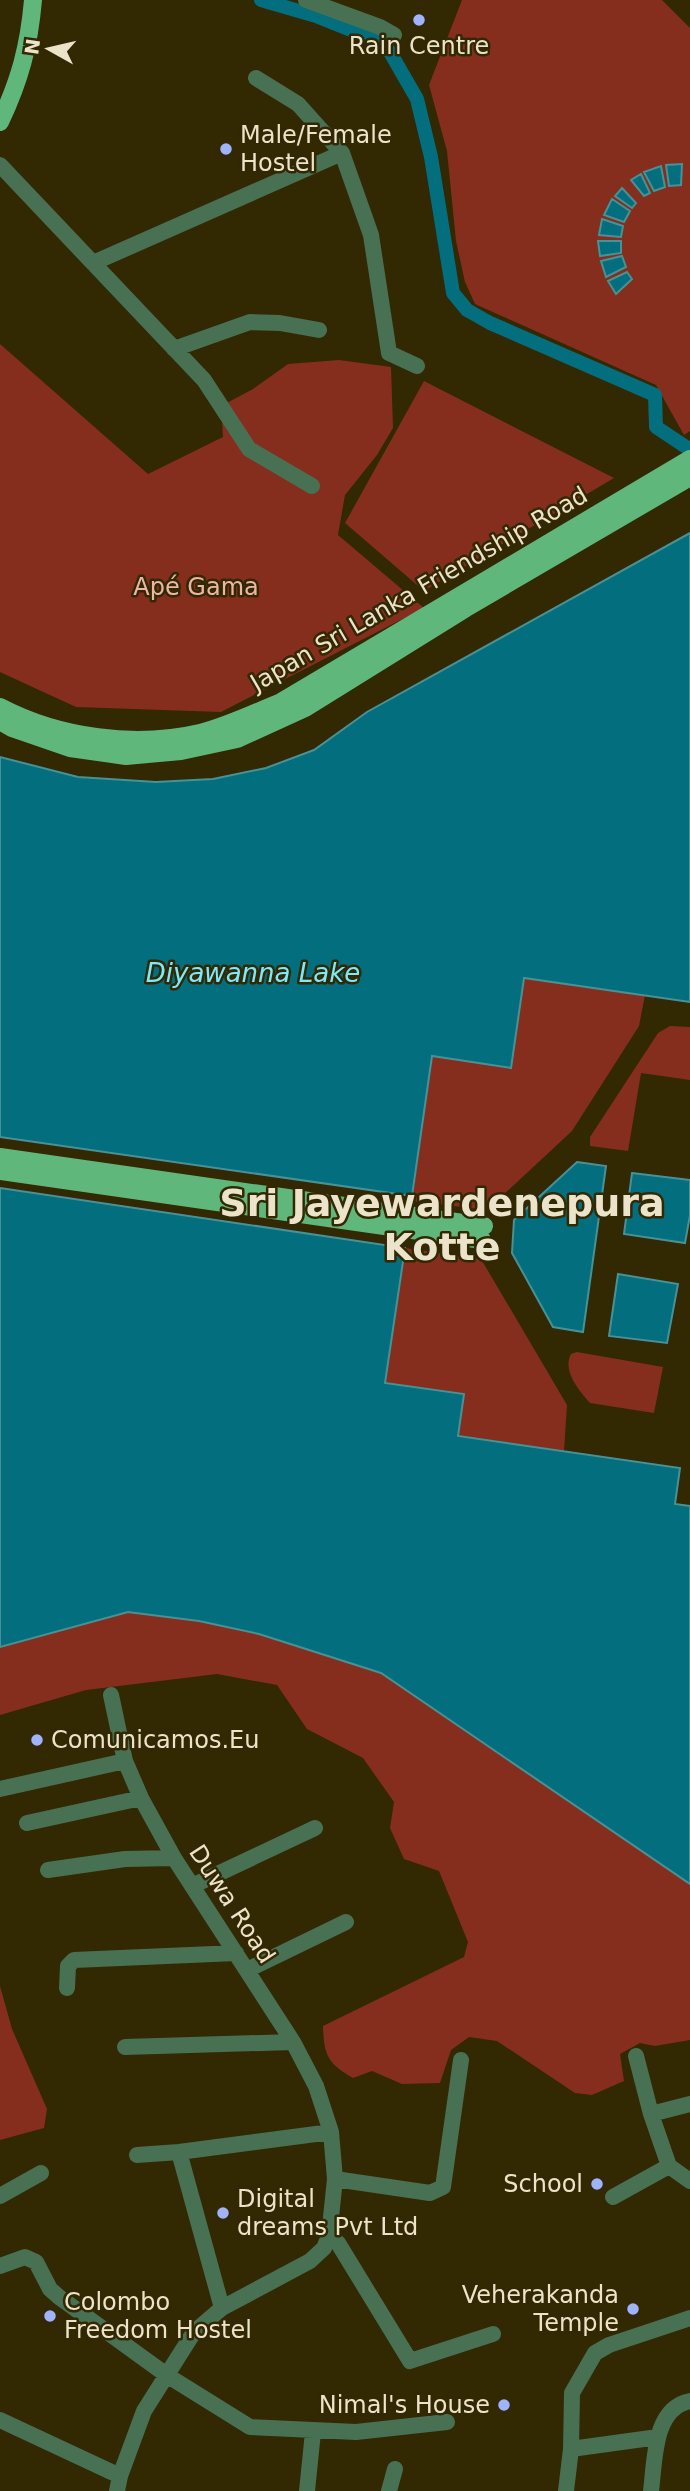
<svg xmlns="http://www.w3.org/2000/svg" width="690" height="2491" font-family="'DejaVu Sans',sans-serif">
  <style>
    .green { fill: #862e1d }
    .water { fill: #026e7e; stroke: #489195; stroke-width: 2 }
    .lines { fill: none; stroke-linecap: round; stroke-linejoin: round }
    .canal { stroke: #026e7e; stroke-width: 14 }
    .minor { stroke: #487053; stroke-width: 16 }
    .major { stroke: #60b77c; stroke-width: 18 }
    .poi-dot { fill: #a0b3fd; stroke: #322802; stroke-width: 2.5 }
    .labels { text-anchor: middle; stroke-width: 5; stroke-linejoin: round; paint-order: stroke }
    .poi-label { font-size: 24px; fill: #ebe3ca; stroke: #322802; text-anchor: start }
    .park-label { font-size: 24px; fill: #edb4a8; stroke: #322802 }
    .street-label { font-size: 24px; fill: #ebe3ca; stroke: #322802 }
    .water-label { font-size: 26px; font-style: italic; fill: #7de9ff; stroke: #322802 }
    .town-label { font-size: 38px; font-weight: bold; fill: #ebe3ca; stroke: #322802 }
  </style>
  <rect width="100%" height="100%" fill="#322802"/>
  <!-- green -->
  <path class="green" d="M462,0h200l28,28v403l-6,4 -28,-50 -181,-81 -10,-22 -9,-41 -9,-90 -18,-66z
    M0,344l148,130 75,-37 -2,-31 32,-17 35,-25 51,-4 52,7 2,61 -16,27 -32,40 -7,40 86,73 -203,104 -145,-5 -76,-35z
    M424,381l190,97 -190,113 -79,-68z
    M524,978l121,17 -6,31 -67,105 -85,79 -75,-9 20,-145z
    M670,1026l20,1v53l-49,-7 -13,78 -38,-5v-9l68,-104z
    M405,1248l76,11 86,146 -3,46 -106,-15 -73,-53z
    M577,1352l86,15 -9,46 -64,-10c-11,-13 -28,-32 -19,-49z
    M128,1612l71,9 60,13 122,39 309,211v156l-35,6 -15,-3 -20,11 4,27 -32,14 -17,-2 -78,-52 -28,-4 -18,13 -11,33 -38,1 -30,-13 -19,7c-26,-15 -29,-23 -30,-52l141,-69 4,-15 -29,-71 -35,-12 -14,-31 4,-26 -31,-44 -56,-29 -30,-44 -60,-11 -131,16 -86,25v-68z
    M0,1986l12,43 35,80 -3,19 -44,12z"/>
  <!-- water -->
  <path class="water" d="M682,164l-1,21 -12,1 -3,-21z
    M661,166l4,21 -11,4 -10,-19z
    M641,174l9,19 -6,3 -13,-16z
    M622,188l14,15 -4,5 -17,-12z
    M612,199l18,12 -6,11 -20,-7z
    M602,219l21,7 -2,11 -22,-2z
    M598,241h23v12l-21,3z
    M622,256l4,11 -20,10 -5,-16z
    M627,272l5,7 -16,15 -8,-13z
    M690,533v469l-166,-24 -13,90 -79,-12 -20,140 -412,-59v-380l78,20 78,5 57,-3 53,-11 48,-18 53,-38z
    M577,1162l29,4 -23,166 -30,-5 -41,-74 2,-33z
    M632,1173l58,7v35l-5,28 -61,-9z
    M0,1188l405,60 -20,135 79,11 -6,42 222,32 -5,36 15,2v378l-309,-211 -122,-39 -60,-13 -71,-9 -128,35z
    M618,1274l60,10 -11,59 -58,-7z"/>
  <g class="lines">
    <!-- canal -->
    <path class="canal" d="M261,0l55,16 55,22 19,14 27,47 14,58 22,136 14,17 23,13 165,72 1,32 33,22"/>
    <!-- minor -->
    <path class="minor" d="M306,0l74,27 14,8
      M256,78l42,26 44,49 29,82 18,118 28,13
      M0,165l204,215 45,69 63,37
      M93,263l249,-110
      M174,349l76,-27 30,1 39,7
      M111,1695l14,66 16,37 33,60 119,184 23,44 15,46 4,47 -6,57 -5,12 -14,13 -88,47 -28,24 -50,79 -24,65 -3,15
      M0,1789l125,-28
      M27,1823l114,-25
      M48,1870l77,-11 49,-1
      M192,1886l123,-58
      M247,1970l99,-48
      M67,1988l1,-22 6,-6 162,-7
      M125,2047l168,-5
      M636,2056l15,58 18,52 21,15
      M651,2114l39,-10
      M179,2152l43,156
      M137,2155l42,-3 152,-20
      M335,2179l95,14 13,-6 18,-127
      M0,2196l41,-23
      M613,2197l56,-31
      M329,2236l9,7 72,118 83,-27
      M0,2266l25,-9 11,5 14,27 9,8 109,79 82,51 106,5 91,-10
      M0,2420l120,56
      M571,2449l87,-12
      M307,2491l6,-59
      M389,2491l6,-22
      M566,2491l5,-42 1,-56 23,-40 14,-8 81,-27
      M651,2491c4,-30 2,-83 39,-90"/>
    <!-- major -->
    <path class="major" d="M0,122c20,-42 29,-76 33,-122
      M0,707c59,31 135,41 200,26 28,-7 54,-20 81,-31l409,-243
      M0,721l12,7 58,20 56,8 55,-5 56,-12 68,-31 161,-100 224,-131
      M0,1157l484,69
      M0,1171l482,69"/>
  </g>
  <!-- markers -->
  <g class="poi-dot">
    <circle cx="419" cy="20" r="7"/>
    <circle cx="226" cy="149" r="7"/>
    <circle cx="37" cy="1740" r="7"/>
    <circle cx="597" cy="2184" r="7"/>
    <circle cx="223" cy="2213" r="7"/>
    <circle cx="633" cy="2309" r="7"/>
    <circle cx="50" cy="2316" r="7"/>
    <circle cx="504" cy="2405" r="7"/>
  </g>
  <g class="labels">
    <!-- poi labels -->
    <g class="poi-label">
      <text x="419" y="54" text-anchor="middle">Rain Centre</text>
      <text x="240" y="143">Male/Female<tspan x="240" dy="28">Hostel</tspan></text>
      <text x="51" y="1748">Comunicamos.Eu</text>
      <text x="583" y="2192" text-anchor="end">School</text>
      <text x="237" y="2207">Digital<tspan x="237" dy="28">dreams Pvt Ltd</tspan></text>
      <text x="619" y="2303" text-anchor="end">Veherakanda<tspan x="619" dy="28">Temple</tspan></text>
      <text x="64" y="2310">Colombo<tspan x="64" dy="28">Freedom Hostel</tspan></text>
      <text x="490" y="2413" text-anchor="end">Nimal's House</text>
    </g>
    <!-- park labels -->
    <g class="park-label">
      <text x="196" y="595">Apé Gama</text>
    </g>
    <!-- street labels -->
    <g class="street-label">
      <text transform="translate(419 589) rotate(-30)" y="8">Japan Sri Lanka Friendship Road</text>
      <text transform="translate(232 1904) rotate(57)" y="8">Duwa Road</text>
    </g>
    <!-- water labels -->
    <g class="water-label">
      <text x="253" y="982">Diyawanna Lake</text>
    </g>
    <!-- town labels -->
    <g class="town-label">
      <text x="442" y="1216">Sri Jayewardenepura<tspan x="442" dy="44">Kotte</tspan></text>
    </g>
  </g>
  <!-- north arrow -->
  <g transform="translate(49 49) rotate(278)" stroke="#322802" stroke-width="5" paint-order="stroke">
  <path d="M0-5L12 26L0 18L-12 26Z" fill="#ebe3ca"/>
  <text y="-10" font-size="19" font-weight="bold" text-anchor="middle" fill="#ebe3ca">N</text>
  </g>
</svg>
